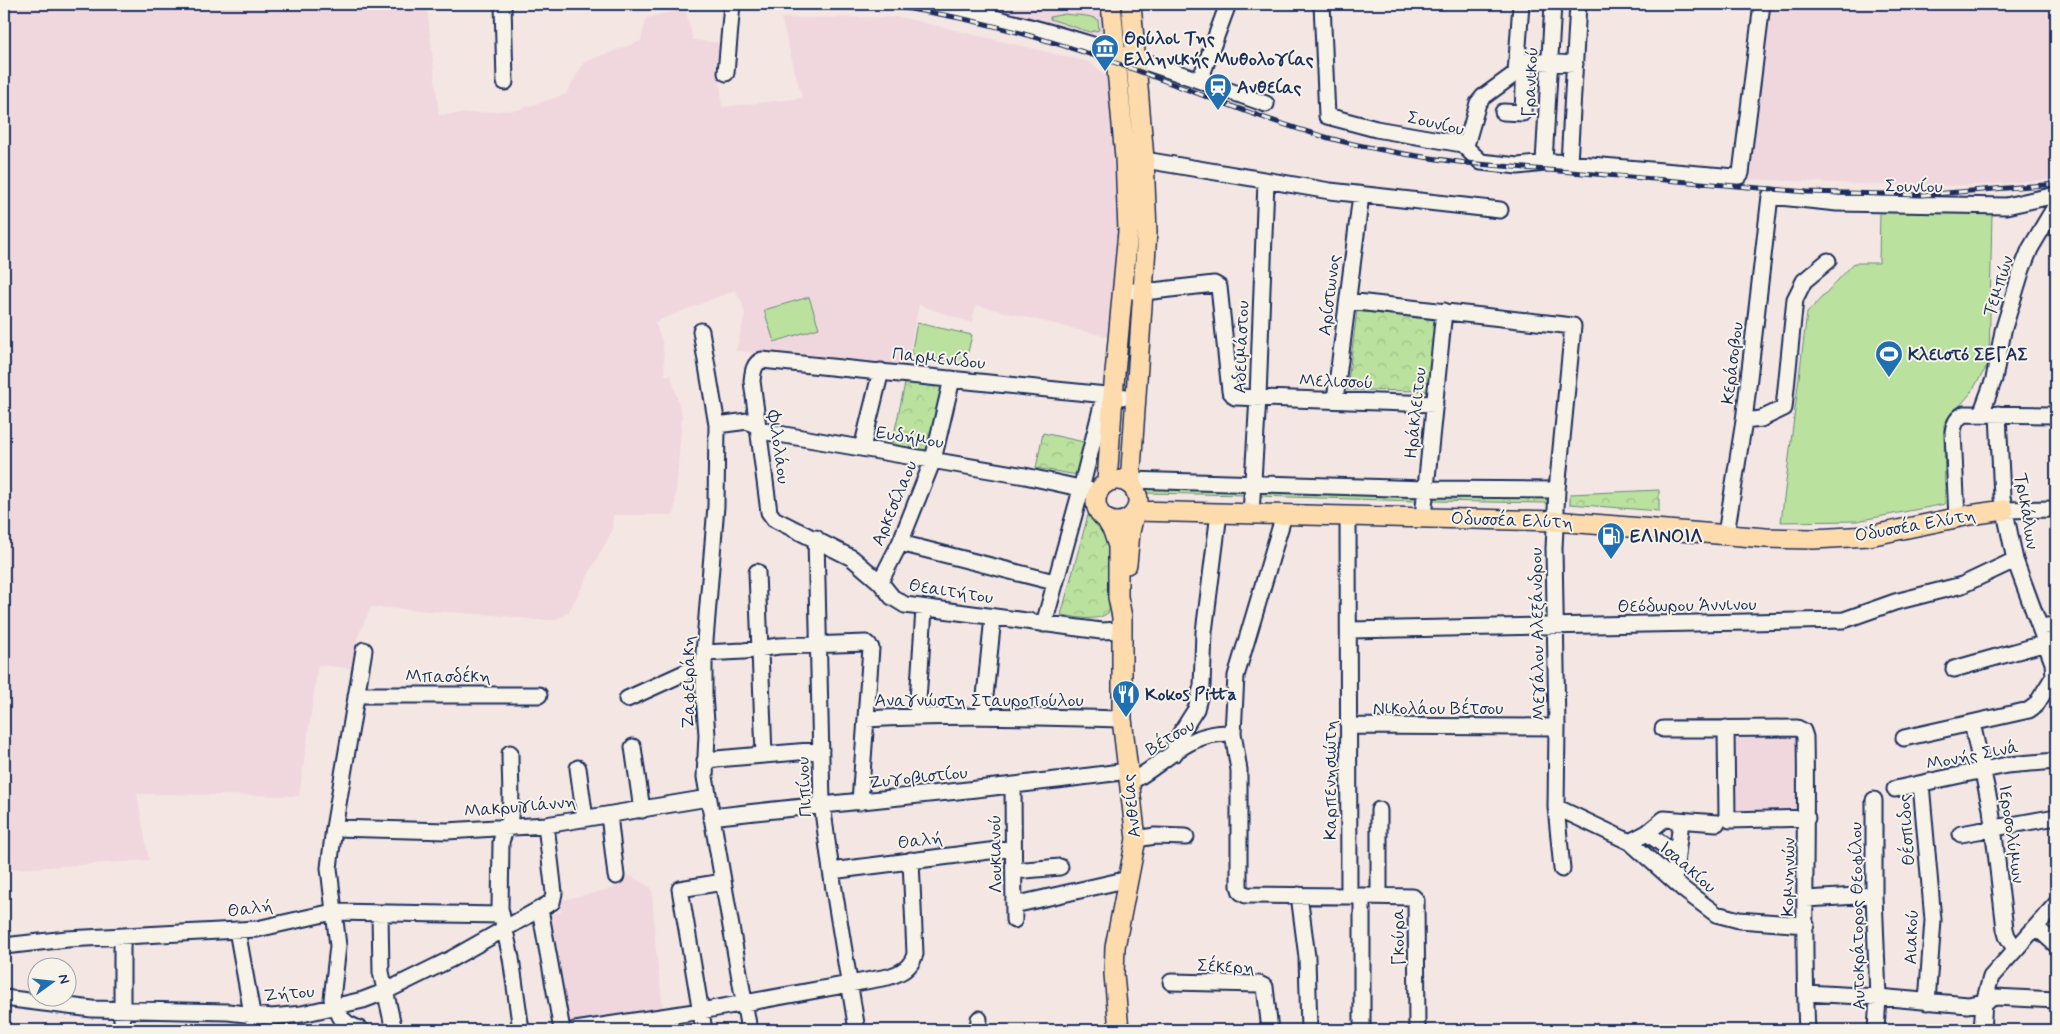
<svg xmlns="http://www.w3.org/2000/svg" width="2060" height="1034" font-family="Mynerve,sans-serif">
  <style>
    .built { fill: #f0d7de }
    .grass { fill: #bae19d; stroke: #6a887e }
    .park { fill: url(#park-crowns); stroke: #6a887e }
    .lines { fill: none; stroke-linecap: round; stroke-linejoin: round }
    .minor-casing { stroke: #1b2f5e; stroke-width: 19 }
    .major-casing { stroke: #1b2f5e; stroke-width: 22 }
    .minor { stroke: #f7f3e8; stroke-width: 15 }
    .major { stroke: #fddbac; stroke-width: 19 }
    .rail-casing { stroke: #1b2f5e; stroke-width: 5 }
    .rail { stroke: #f7f3e8; stroke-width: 3; stroke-dasharray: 9; stroke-linecap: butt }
    .labels { text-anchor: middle; stroke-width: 4; stroke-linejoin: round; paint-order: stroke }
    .poi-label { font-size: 18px; font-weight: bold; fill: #1b2f5e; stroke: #f7f3e8; text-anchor: start }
    .street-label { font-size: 18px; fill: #1b2f5e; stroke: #f7f3e8 }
  </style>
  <defs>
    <pattern id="park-crowns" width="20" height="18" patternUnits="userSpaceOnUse" patternTransform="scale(1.25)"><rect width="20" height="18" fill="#bae19d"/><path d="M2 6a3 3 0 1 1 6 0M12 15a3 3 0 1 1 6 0" fill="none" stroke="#9fc18a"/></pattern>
  </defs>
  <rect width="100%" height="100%" fill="#f4e6e3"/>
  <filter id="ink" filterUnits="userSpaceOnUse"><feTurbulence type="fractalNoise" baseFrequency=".02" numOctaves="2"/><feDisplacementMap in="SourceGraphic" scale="10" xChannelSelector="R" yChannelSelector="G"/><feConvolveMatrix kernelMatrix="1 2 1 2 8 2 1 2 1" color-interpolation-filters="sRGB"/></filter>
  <g filter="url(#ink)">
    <!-- built -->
    <path class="built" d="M4,4h246l177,3 12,108 78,-5 49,-16 18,-32 57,-21 5,-23 39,-10 8,32 28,3 -1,33 2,31 80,-9 -21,-80 119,-1 189,45 14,11 6,8 5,95 2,13 5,10 -9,139 -136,-33 -4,18 -53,-18 -13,61 -170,-15 9,-36 -3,-13 -7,-12 -80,32 8,23 2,30h6l11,41 -8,99h-61l-1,16 -44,82 -13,7h-19l-29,-4 -136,-9 -14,32 -1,30 -38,-4 -19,131 -162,-2 12,66 -145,10z
      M964,4h138l5,34 -20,2 -17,-6 -1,-4z
      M1766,4h290v175l-78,6 -69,1 -166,-7z
      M1800,737l1,75h-66l1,-74z
      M629,875l23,13 3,54 10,84 -26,4h-75l-19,-115 16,-3 -2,-11 56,-13z"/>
    <!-- grass -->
    <path class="grass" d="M1065,14c11,2 24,0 33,6l1,10 -9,2 -40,-13v-2z
      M1880,209l112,3 -3,151 -19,31 -26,30 1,80 -88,17 -76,1 26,-209 47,-50h25z
      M809,297l10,31 -45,14 -10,-32z
      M917,323l55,12 -7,30 -54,-11z"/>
    <!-- park -->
    <path class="park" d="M1357,311l78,9 -7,71 -81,-1z
      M907,374l45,5 -19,81 -43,-7z
      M1043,433l41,9 -7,33 -41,-7z
      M1144,486l103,2v7l-102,-2z
      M1259,489l157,5 -1,7 -156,-5z
      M1659,490v21l-89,-7v-10z
      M1433,494l114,1v8l-114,-2z
      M1088,515l18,16 6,14 -3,67c-12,11 -32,5 -48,3z"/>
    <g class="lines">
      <!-- minor casing -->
      <g class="minor-casing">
        <path id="minor" d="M503,4l2,78
          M926,4c116,20 228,60 340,100
          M1322,4l5,112 49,13 86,15 19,18 37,4 36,-4 181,15 4,-1 2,-3 21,-169
          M1518,66l7,-5 50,3
          M726,73l6,-69
          M1200,80l28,-76
          M1503,112l20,1 2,-52
          M1465,145l2,-3 11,-39 5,-6 33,-24 5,-69
          M1133,158l197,33 170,19
          M1544,162l9,-158
          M1569,163l9,-159
          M1133,291l11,1 70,-8 5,3 11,104 5,6 200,7
          M1348,301l225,25 -16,164 -3,58 3,179 -1,80 6,62
          M701,331l16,94 -1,81 -12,147v42l3,40 -2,42 44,253
          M1335,400l26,-205
          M1981,414l13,-35 9,-48 19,-62 8,-20 26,-44
          M1744,421l17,-2 23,-11 11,-109 9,-18 24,-20
          M717,425l31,-4 19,11 258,44 73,16
          M862,448l19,-77
          M1130,480l296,9 131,1
          M2004,510l52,-1
          M1251,514l7,-117 8,-216
          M1284,515l-48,161 -3,57 6,37v116l2,6 5,3 103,1
          M1348,516l1,380h13v134
          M1423,517l21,-206
          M1957,518l-4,-86c1,-9 4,-14 11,-18l92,1
          M1726,534l18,-113 26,-225 67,7 169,3 50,-11
          M816,538l6,266 9,67 26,159
          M900,543l154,39
          M757,572l7,183
          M880,582l20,-39 33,-83 19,-81
          M1044,624l35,-127 23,-92 11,-10
          M2040,627l16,-2
          M1122,630l-21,1 -196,-26 -13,-8 -12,-15 -28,-24 -78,-39 -5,-7 -17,-131c1,-8 1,-17 10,-21l374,38
          M1350,630l494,-10 51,-18 67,-17 53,-25
          M704,653l40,-2 35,-5 87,-3 5,5 -11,154
          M1954,669l92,-26
          M356,695h183
          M627,699l77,-35
          M917,716l7,-107
          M983,716l10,-99
          M866,719c85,-5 171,-2 256,0
          M1972,723l19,86 14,120 2,7 8,13
          M1349,726l208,1
          M1726,728l1,90 3,2 77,-2
          M1663,729l134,-1 6,3 2,6c2,97 -3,196 2,293
          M1904,738l125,-28 7,-5 18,-29 -1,-13 -38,-103 -13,-63 -4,-83
          M633,747l9,63
          M510,753c0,21 2,43 0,64 -1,10 -8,17 -9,26l-1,65 11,50 10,72
          M1175,753v-11l21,-33 6,-23 2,-54 15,-119
          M705,760l116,-10
          M578,768l7,51
          M1130,782c25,-12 49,-39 76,-46 9,-3 18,-3 27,-3
          M1921,784l12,136 -6,82
          M1013,786l1,134
          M1895,789l112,-24 49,-4
          M1874,800v95l4,102 -2,33
          M1556,807l74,35 54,48 32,24 23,6 67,5
          M1379,810v86
          M609,815l7,61
          M711,817c139,-16 278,-27 417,-46
          M334,828l113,3 99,-6 162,-27
          M1647,833l29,21
          M1961,834l95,-17
          M1136,839l19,-3 31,1
          M1630,842l17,-9 17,-14 53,4
          M831,871l182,-23
          M1014,871l46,-4
          M1674,881l7,-60
          M1299,895l8,62 2,73
          M1362,896l51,1 3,3 1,130
          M1806,899l68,-4
          M1014,905l115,-26
          M540,909l22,121
          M380,913l1,59 13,58
          M2036,927l20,18
          M237,930l18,100
          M4,946l63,-7 190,-10 76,-17 168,3
          M1171,982l88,2 6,3 5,43
          M1806,993l72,4 90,8 16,-3 11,-5 61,3
          M4,998l88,11 136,3 44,5 30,-3 61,-14 21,-8 67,-33 101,-57 2,-9 -8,-68
          M122,1030v-93
          M361,1030l-13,-6 -7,-6 -9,-19 6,-53 -9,-78 5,-40 30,-178
          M575,1030l126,-19 187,-34c13,-4 23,-9 27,-23l-4,-94
          M704,1030l-24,-141 43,-7
          M978,1030l1,-11
          M1982,1030l2,-28 7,-25 65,-73"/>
      </g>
      <!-- major casing -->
      <g class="major-casing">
        <path id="major" d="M1096 501a21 21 0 1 1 42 0a21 21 0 1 1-42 0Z
          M1107,482l6,-87 15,-164 -3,-73 -14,-154
          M1130,484l17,-252 -3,-73 -13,-155
          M1136,511l419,10 211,17 47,1 56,-3 101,-21 34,-5
          M1106,519l7,12 5,15v51l4,20v102l14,120 -21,108 -1,27 5,56
          M1127,564l3,-32 4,-18"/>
      </g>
      <!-- minor -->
      <use href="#minor" class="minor"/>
      <!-- major -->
      <use href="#major" class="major"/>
      <!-- rail casing -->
      <g class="rail-casing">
        <path id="rail" d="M866,4c86,7 172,32 253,60 69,25 138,54 210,74 44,12 91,19 137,25l341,29 115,3 134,-11"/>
      </g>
      <!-- rail -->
      <use href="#rail" class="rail"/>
    </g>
  </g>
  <!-- icons -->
  <defs>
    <g id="museum-pin" transform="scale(1.4375)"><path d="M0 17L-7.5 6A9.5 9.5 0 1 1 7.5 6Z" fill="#1f6fb2" stroke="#f7f3e8"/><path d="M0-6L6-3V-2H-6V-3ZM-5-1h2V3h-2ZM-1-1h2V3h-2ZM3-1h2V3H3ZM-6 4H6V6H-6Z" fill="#fff"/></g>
    <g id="station-pin" transform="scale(1.4375)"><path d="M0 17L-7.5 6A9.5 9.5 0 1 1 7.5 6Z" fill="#1f6fb2" stroke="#f7f3e8"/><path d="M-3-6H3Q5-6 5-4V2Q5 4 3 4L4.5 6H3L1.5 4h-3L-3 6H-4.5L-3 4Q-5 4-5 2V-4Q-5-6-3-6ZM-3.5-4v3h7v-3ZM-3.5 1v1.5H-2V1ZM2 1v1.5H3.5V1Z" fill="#fff"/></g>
    <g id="stadium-pin" transform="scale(1.4375)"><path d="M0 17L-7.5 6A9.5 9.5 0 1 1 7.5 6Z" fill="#1f6fb2" stroke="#f7f3e8"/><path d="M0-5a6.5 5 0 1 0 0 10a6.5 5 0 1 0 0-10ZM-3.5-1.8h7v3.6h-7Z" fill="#fff"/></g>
    <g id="fuel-pin" transform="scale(1.4375)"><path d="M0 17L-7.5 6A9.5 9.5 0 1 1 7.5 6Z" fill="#1f6fb2" stroke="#f7f3e8"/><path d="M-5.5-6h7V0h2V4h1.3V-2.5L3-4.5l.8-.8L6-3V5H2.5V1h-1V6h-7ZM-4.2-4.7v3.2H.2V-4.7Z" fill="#fff"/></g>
    <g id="restaurant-pin" transform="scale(1.4375)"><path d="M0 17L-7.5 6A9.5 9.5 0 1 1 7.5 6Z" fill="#1f6fb2" stroke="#f7f3e8"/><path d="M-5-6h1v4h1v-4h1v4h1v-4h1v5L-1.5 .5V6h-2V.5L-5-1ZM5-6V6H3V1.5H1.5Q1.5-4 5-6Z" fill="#fff"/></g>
  </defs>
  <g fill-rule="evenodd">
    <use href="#museum-pin" x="1105" y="48"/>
    <use href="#station-pin" x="1218" y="87"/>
    <use href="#stadium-pin" x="1889" y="354"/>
    <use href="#fuel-pin" x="1611" y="536"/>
    <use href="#restaurant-pin" x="1126" y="694"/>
  </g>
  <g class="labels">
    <!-- poi labels -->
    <g class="poi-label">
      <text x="1124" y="44">Θρύλοι Της<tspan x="1124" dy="21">Ελληνικής Μυθολογίας</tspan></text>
      <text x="1237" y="93">Ανθείας</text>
      <text x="1908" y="360">Κλειστό ΣΕΓΑΣ</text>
      <text x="1630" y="542">ΕΛΙΝΟΙΛ</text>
      <text x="1145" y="700">Kokos Pitta</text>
    </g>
    <!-- street labels -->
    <g class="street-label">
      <text transform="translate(1530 82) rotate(-87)" y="6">Γρανικού</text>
      <text transform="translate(1436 123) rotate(13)" y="6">Σουνίου</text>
      <text transform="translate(1914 186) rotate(1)" y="6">Σουνίου</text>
      <text transform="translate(1998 286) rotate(-72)" y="6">Τεμπών</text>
      <text transform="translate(1329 295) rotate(-83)" y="6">Αρίστωνος</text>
      <text transform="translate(1241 347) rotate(-88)" y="6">Αδειμάστου</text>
      <text transform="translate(939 358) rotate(6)" y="6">Παρμενίδου</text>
      <text transform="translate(1732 363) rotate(-83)" y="6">Κεράσοβου</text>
      <text transform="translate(1336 381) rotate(2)" y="6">Μελισσού</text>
      <text transform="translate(1415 413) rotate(-84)" y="6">Ηράκλειτου</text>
      <text transform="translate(910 437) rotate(9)" y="6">Ευδήμου</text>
      <text transform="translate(779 447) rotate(82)" y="6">Φιλολάου</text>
      <text transform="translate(894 503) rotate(-67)" y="6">Αρκεσίλαου</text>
      <text transform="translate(2027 511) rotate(81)" y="6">Τρικάλων</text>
      <text transform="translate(1512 520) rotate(2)" y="6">Οδυσσέα Ελύτη</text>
      <text transform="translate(1915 525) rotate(-10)" y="6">Οδυσσέα Ελύτη</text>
      <text transform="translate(951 591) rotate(9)" y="6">Θεαιτήτου</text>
      <text transform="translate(1687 605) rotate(-1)" y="6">Θεόδωρου Άννινου</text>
      <text transform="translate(1537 634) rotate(-91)" y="6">Μεγάλου Αλεξάνδρου</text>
      <text x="448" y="682">Μπασδέκη</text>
      <text transform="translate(688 682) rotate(-90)" y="6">Ζαφειράκη</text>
      <text x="979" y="706">Αναγνώστη Σταυροπούλου</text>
      <text x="1438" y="714">Νικολάου Βέτσου</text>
      <text transform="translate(1170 737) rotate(-31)" y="6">Βέτσου</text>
      <text transform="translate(1972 755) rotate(-11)" y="6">Μονής Σινά</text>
      <text transform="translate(918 777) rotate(-6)" y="6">Ζυγοβιστίου</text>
      <text transform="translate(1330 780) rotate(-90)" y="6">Καρπενησιώτη</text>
      <text transform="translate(804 787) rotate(-93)" y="6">Πιπίνου</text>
      <text transform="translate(520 806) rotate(-5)" y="6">Μακρυγιάννη</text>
      <text transform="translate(1131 806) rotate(-96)" y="6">Ανθείας</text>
      <text transform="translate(1906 830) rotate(-94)" y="6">Θέσπιδος</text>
      <text transform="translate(2012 834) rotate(82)" y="6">Ιεροσολύμων</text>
      <text transform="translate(920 840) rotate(-7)" y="6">Θαλή</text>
      <text transform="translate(995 854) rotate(-91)" y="6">Λουκιανού</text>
      <text transform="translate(1688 867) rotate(41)" y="6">Ισαακίου</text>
      <text transform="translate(1788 877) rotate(-89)" y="6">Κομνηνών</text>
      <text transform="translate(250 908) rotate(-8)" y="6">Θαλή</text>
      <text transform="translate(1857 916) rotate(-91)" y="6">Αυτοκράτορος Θεοφίλου</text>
      <text transform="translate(1398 937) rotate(-91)" y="6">Γκούρα</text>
      <text transform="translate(1911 937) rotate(-88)" y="6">Αιακού</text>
      <text transform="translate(1226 966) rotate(2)" y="6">Σέκερη</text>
      <text transform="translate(289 993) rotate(-5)" y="6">Ζήτου</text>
    </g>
  </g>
  <!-- margin -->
  <rect width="2060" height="1034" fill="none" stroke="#f7f3e8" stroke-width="20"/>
  <rect x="10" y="10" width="2040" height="1014" fill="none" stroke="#1b2f5e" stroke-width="2" filter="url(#ink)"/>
  <!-- north arrow -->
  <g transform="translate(52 982) rotate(75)"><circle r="24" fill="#f7f3e8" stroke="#9fa5b1"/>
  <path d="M0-4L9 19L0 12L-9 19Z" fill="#1f6fb2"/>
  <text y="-8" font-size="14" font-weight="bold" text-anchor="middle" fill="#1b2f5e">N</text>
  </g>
</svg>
